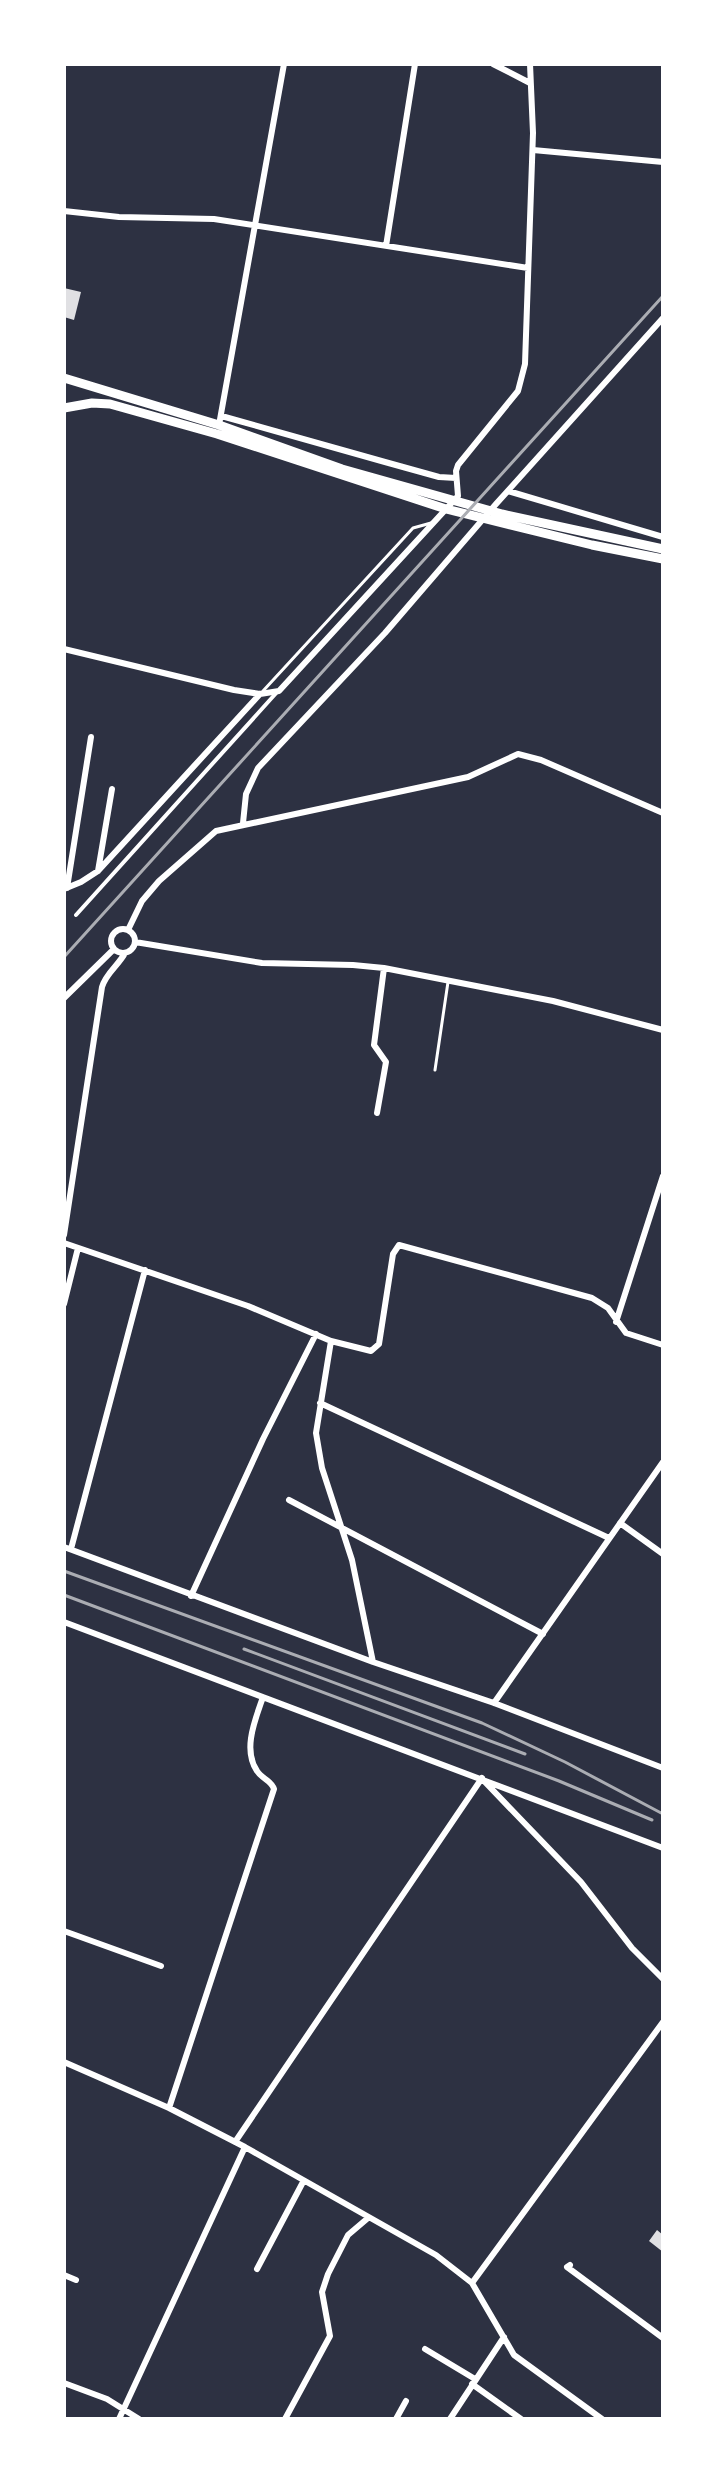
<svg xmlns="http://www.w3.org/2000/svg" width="727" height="2483" font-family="Raleway,sans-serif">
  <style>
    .building { fill: #e0e0e3 }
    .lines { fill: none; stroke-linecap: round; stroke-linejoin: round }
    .service { stroke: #fff; stroke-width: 3 }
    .pedestrian { stroke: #fff; stroke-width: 4 }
    .minor { stroke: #fff; stroke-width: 6 }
    .primary { stroke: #fff; stroke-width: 9 }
    .rail { stroke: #abadb3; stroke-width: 3 }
  </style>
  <rect width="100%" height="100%" fill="#2d3142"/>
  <!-- building -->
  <path class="building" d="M64,288l17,4 -7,28 -10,-3z
    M657,2230l6,5v17l-14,-11z"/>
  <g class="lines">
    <!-- service -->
    <path class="service" d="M263,691l150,-163 18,-5
      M435,1070l13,-88"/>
    <!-- pedestrian -->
    <path class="pedestrian" d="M76,915l202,-224"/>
    <!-- minor -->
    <path class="minor" d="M493,64l37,19
      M533,150l130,12
      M64,211l55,6 95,2 314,49
      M386,246l29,-182
      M225,417l160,45 54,15 17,1
      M219,425l65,-361
      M508,491l155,46
      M64,649l170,41 26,4 19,-3 179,-195 -2,-25 2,-6 60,-74 7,-27 8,-231 -3,-69
      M243,823l3,-29 12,-26 127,-135 111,-129 167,-186
      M98,871l14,-82
      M67,888l24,-151
      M64,889l17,-7 17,-11 162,-177
      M111 941a12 12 0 1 1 24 0a12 12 0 1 1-24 0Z
      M128,930l14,-29 17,-20 57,-50 252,-54 50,-23 23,6 122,53
      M135,942l127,21 91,2 31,3 169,33 110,29
      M64,998l50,-49
      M377,1113l9,-51 -12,-17 10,-77
      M64,1235l38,-248c4,-14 16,-21 23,-34
      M64,1243l184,63 83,35 40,10 8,-7 14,-90 6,-9 193,53 16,10 18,25 37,12
      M64,1304l14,-56
      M616,1322l47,-146
      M331,1341l-15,92 6,35 30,92 21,102
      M320,1403l289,135
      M289,1500l254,134
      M620,1523l43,31
      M64,1547l309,115 121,41 169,65
      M71,1549l74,-279
      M191,1596l72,-157 53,-105
      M64,1622l599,226
      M494,1703l169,-241
      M484,1781l97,101 51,66 31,31
      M64,1931l97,35
      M64,2062l105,46 76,39 191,108 36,28 42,72 88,64
      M169,2108l105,-319c-3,-9 -12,-10 -17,-18 -15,-22 -1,-53 6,-74
      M235,2142l247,-364
      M570,2265l-3,2 96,71
      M257,2269l46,-87
      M64,2275l12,5
      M472,2283l191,-261
      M425,2349l50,30
      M64,2383l43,16 32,20
      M472,2384l49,35
      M119,2419l126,-272
      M285,2419l45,-83 -8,-44 6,-18 20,-39 20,-17
      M396,2419l10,-18
      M450,2419l54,-82"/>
    <!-- primary -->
    <path class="primary" d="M64,378l155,47 123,44 160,45 161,35
      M64,408l28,-5 18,1 107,30 229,75 146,36 71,14"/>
    <!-- rail -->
    <path class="rail" d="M64,957l599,-661
      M64,1571l418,152 83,39 98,52
      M64,1595l495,186 93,39
      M244,1649l281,105"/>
  </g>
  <!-- border -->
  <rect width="727" height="2483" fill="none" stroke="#ffffff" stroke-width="132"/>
</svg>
